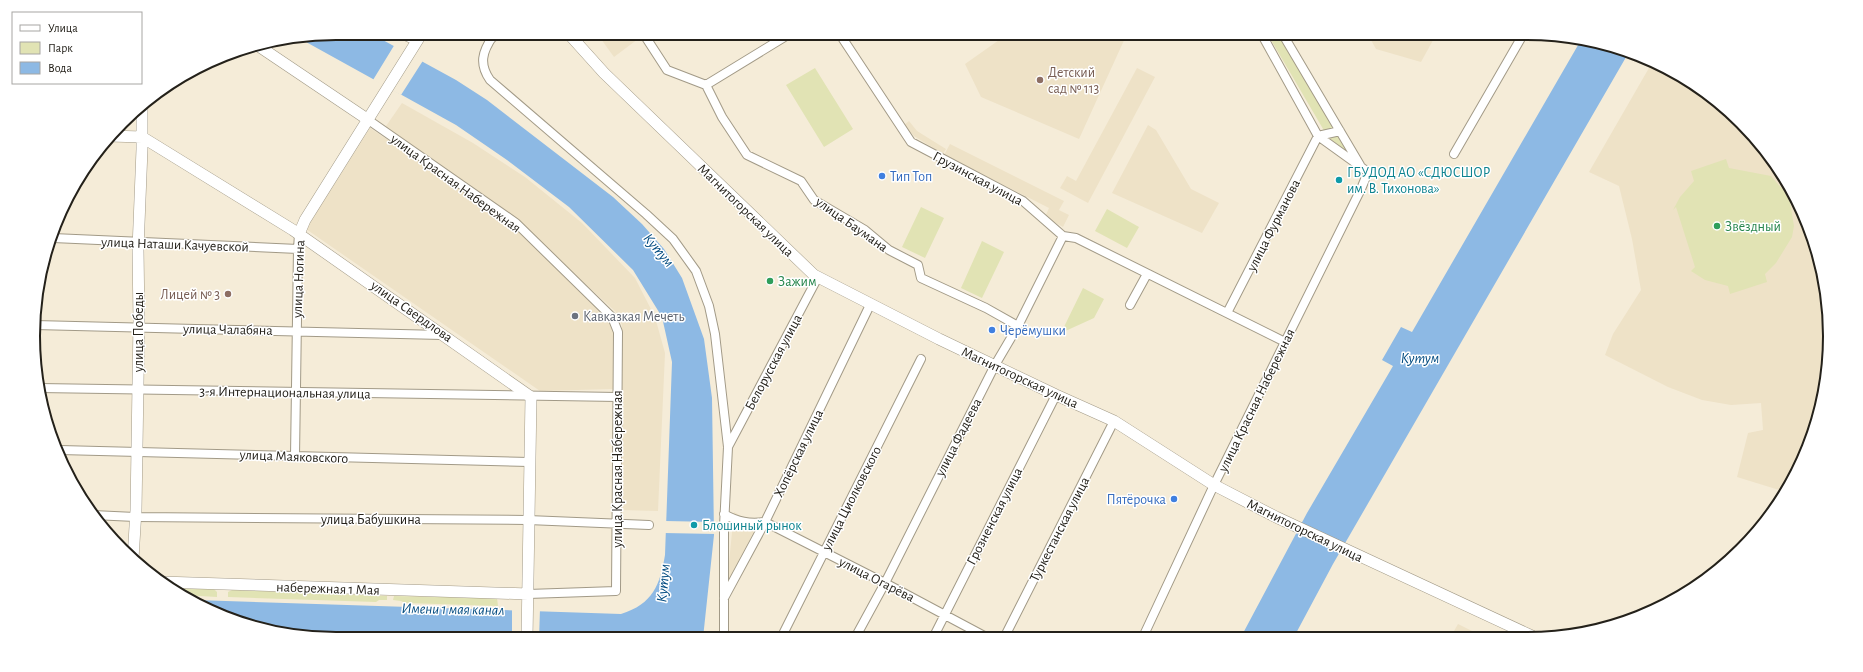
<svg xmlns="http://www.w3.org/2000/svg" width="1863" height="672" font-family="'Alegreya Sans',sans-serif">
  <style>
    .built { fill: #eee2c7 }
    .green { fill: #e1e3b4 }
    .water { fill: #8db9e4 }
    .pier { fill: #f5ecd8 }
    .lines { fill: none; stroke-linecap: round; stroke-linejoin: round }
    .minor-casing { stroke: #a29a87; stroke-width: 10 }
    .major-casing { stroke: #a29a87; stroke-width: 12 }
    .minor { stroke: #fff; stroke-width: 8 }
    .major { stroke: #fff; stroke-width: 11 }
    .education-dot { fill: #8d6e63; stroke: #fff; stroke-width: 1.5 }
    .shop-dot { fill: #3f7fe0; stroke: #fff; stroke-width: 1.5 }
    .culture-dot { fill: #0f9aa8; stroke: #fff; stroke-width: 1.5 }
    .leisure-dot { fill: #2e9e5b; stroke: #fff; stroke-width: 1.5 }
    .worship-dot { fill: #6b7280; stroke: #fff; stroke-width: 1.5 }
    .labels { text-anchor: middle; stroke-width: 3; stroke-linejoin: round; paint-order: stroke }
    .education-label { font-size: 14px; fill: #785e54; stroke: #fff; text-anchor: start }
    .culture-label { font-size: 14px; fill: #0d838f; stroke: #fff; text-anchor: start }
    .shop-label { font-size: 14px; fill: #366cbe; stroke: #fff; text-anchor: start }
    .street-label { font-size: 14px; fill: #24211a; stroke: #fff }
    .leisure-label { font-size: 14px; fill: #27864d; stroke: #fff; text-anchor: start }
    .worship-label { font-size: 14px; fill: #5b616d; stroke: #fff; text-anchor: start }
    .water-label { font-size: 15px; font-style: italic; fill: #024b80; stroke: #fff }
    .rim { fill: none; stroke: #24211a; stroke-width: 2 }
  </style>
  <rect width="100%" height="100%" fill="#f5ecd8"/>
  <!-- built -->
  <path class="built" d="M610,33h24l4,6 -24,18 -13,-18z
    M1009,33h109l8,3 -47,103 -98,-42 -16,-33z
    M1367,33h70l-16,29 -45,-13z
    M1653,61l58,34 44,41 34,48 25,54 13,58 2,60 -9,58 -31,74 -3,4 -49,-15 11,-44 15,-3 -2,-27 -30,2 -29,-5 -34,-13 -63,-32 8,-21 28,-44 -9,-51 -13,-53 -30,-14z
    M1137,68l18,9 -67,126 -28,-15 7,-12 9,5z
    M402,103l71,40 52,34 57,46 53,55 20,39 10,36 -7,158 -38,-1 2,-185 -6,-13 -112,-102 -120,-81z
    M909,121l8,10 29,18 -3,5 -29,-18 -10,-11z
    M1148,125l8,5 35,59 28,14 -17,30 -90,-40z
    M370,128l144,96 94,93 7,17 -2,55 -73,2 -234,-162z
    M950,144l114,57 -5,9 10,5 -6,12 -18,-10 4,-9 -105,-53z
    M734,512l12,7 17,-1 -36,65z
    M1458,624l26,13h-27l-3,-6z"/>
  <!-- green -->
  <path class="green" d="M1267,33h11l57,96 -9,5z
    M1658,63l24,14 -2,4 -24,-13z
    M815,68l38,61 -29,18 -38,-62z
    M1339,133l11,21 -21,-16z
    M1726,159l3,9 42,8 13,15 6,11 4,24 -2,11 -16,26 -11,11 2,8 -37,12 -2,-8 -23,-6 -14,-9 4,-4 -19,-60 -3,3 7,-13 14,-16 -3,-10z
    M921,207l23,11 -19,40 -23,-11z
    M1107,209l32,18 -12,21 -32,-17z
    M982,241l22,11 -22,46 -21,-10z
    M1083,288l21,11 -10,19 -33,15z
    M167,587l47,2 3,3v5l-34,-2z
    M232,590l155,6v4h-8l-3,2 -148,-5v-5z
    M394,596l103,2 1,8 -93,-3 -4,-2 -8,-1z"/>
  <!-- water -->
  <path class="water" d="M336,33h34l86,47 31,20 126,97 29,27 22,25 18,29 22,61 8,59 2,137 -11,103 -168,1 -18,-3 -3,3h-77l-131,-4 -48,-6 -63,-29 426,14c32,-10 39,-29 44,-59l7,-193 -10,-45 -29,-47 -64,-63 -62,-47 -51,-35 -159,-88z
    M1581,40l24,3 24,9 -296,512 -39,73h-53l66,-124 86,-147 -11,-6 19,-33 11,5z"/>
  <!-- pier -->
  <path class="pier" d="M395,44l29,15 -23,36 -28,-15z
    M665,521l51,1v12l-52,-1z
    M512,608l28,1 -1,30h-27z"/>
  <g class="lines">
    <!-- minor casing -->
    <g class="minor-casing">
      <path id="minor" d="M643,33l24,37 39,15 16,32 25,38 54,26 13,19 51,30 24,20 29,15 3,13 65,30 32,18
        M839,33l72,109 112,59 40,35 13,2 209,104
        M1282,33l78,132
        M493,36c-11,16 -14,28 -3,44l156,134 27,25 23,32 13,35 6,28 13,113 -4,79v112
        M706,85l85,-52
        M367,119l149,104 96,94 6,15 -2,259 -88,3
        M1454,154l70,-121
        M53,238l245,11
        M1130,305l17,-31
        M1227,313l91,-177 22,-5
        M35,325l407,10
        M39,388l579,9
        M728,447l90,-170
        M60,450l469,12
        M295,457l3,-208 1,-15
        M724,514c14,8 25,10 41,8
        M93,515l42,2 393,3 121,5
        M765,522l120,61 103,55
        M724,598l41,-76 105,-217
        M1143,637l71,-152 147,-296 7,-17 -50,-36 -57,-103
        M781,638l140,-279
        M855,638l30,-55 110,-218 23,-39 45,-90
        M933,638l123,-243
        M1004,638l110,-217"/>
    </g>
    <!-- major casing -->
    <g class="major-casing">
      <path id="major" d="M402,33l15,7
        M485,33l8,3 7,-3
        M568,33l36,40 210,202 125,64 117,56 58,26 100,64 62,32 256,119
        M257,45l110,74
        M110,136l32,1 151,93 238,167 -4,242
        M299,234l6,-14 117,-187
        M133,559l3,-49 3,-189 -1,-72 4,-100v-44
        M161,582l367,12"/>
    </g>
    <!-- minor -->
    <use href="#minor" class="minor"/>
    <!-- major -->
    <use href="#major" class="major"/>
  </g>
  <!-- markers -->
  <g class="education-dot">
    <circle cx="1040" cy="80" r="4"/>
    <circle cx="228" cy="294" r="4"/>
  </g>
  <g class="shop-dot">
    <circle cx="882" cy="176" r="4"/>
    <circle cx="992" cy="330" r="4"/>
    <circle cx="1174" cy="499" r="4"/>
  </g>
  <g class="culture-dot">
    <circle cx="1339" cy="180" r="4"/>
    <circle cx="694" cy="525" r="4"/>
  </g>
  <g class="leisure-dot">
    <circle cx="1717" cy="226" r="4"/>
    <circle cx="770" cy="281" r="4"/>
  </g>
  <circle class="worship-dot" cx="575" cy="316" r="4"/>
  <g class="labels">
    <!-- education labels -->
    <g class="education-label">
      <text x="1048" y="77">Детский<tspan x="1048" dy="16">сад № 113</tspan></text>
      <text x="220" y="299" text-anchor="end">Лицей № 3</text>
    </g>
    <!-- culture labels -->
    <g class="culture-label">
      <text x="1347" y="177">ГБУДОД АО «СДЮСШОР<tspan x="1347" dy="16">им. В. Тихонова»</tspan></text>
      <text x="702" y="530">Блошиный рынок</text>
    </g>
    <!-- shop labels -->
    <g class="shop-label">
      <text x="890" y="181">Тип Топ</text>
      <text x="1000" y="335">Черёмушки</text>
      <text x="1166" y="504" text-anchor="end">Пятёрочка</text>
    </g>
    <!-- street labels -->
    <g class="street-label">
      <text transform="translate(978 178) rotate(28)" y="5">Грузинская улица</text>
      <text transform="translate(456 183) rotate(36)" y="5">улица Красная Набережная</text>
      <text transform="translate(746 210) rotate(44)" y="5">Магнитогорская улица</text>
      <text transform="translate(852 224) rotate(35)" y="5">улица Баумана</text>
      <text transform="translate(1273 225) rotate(-63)" y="5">улица Фурманова</text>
      <text transform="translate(175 244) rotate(2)" y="5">улица Наташи Качуевской</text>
      <text transform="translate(298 279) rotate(-88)" y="5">улица Ногина</text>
      <text transform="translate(412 311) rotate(35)" y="5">улица Свердлова</text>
      <text transform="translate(228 329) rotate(1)" y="5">улица Чалабяна</text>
      <text transform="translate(138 332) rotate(-90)" y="5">улица Победы</text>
      <text transform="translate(773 362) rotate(-62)" y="5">Белорусская улица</text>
      <text transform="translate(1020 377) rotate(25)" y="5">Магнитогорская улица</text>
      <text transform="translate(285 392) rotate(1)" y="5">3-я Интернациональная улица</text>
      <text transform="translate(1256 400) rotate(-64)" y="5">улица Красная Набережная</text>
      <text transform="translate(958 437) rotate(-63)" y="5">улица Фадеева</text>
      <text transform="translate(798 453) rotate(-64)" y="5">Хопёрская улица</text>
      <text transform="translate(294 456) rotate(2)" y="5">улица Маяковского</text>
      <text transform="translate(617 469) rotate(-90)" y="5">улица Красная Набережная</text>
      <text transform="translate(851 498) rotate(-63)" y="5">улица Циолковского</text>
      <text transform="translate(994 516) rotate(-63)" y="5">Грозненская улица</text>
      <text x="371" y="524">улица Бабушкина</text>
      <text transform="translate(1059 529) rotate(-63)" y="5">Туркестанская улица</text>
      <text transform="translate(1305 530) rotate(26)" y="5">Магнитогорская улица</text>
      <text transform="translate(877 579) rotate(27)" y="5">улица Огарёва</text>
      <text transform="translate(328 588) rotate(2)" y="5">набережная 1 Мая</text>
    </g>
    <!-- leisure labels -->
    <g class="leisure-label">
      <text x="1725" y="231">Звёздный</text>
      <text x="778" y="286">Зажим</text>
    </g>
    <!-- worship labels -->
    <g class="worship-label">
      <text x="583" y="321">Кавказкая Мечеть</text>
    </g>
    <!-- water labels -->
    <g class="water-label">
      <text transform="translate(659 250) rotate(50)" y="5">Кутум</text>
      <text x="1420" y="363">Кутум</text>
      <text transform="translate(663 583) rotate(-85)" y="5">Кутум</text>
      <text transform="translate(453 609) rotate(1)" y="5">Имени 1 мая канал</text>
    </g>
  </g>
  <!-- crop -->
  <path d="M0 0H1863V672H0ZM336 40H1527A296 296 0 0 1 1823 336V336A296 296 0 0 1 1527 632H336A296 296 0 0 1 40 336V336A296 296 0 0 1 336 40Z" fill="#fff" fill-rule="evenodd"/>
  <path class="rim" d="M336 40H1527A296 296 0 0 1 1823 336V336A296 296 0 0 1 1527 632H336A296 296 0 0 1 40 336V336A296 296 0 0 1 336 40Z"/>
  <!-- legend -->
  <rect x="12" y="12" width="130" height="72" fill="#ffffff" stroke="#a7a6a3"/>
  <rect x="20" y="25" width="20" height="6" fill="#ffffff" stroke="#a7a6a3"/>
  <text x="48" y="32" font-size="12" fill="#24211a">Улица</text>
  <rect x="20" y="42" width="20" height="12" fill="#e1e3b4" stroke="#a7a6a3"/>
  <text x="48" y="52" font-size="12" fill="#24211a">Парк</text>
  <rect x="20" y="62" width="20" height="12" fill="#8db9e4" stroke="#a7a6a3"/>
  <text x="48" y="72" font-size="12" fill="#24211a">Вода</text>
</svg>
